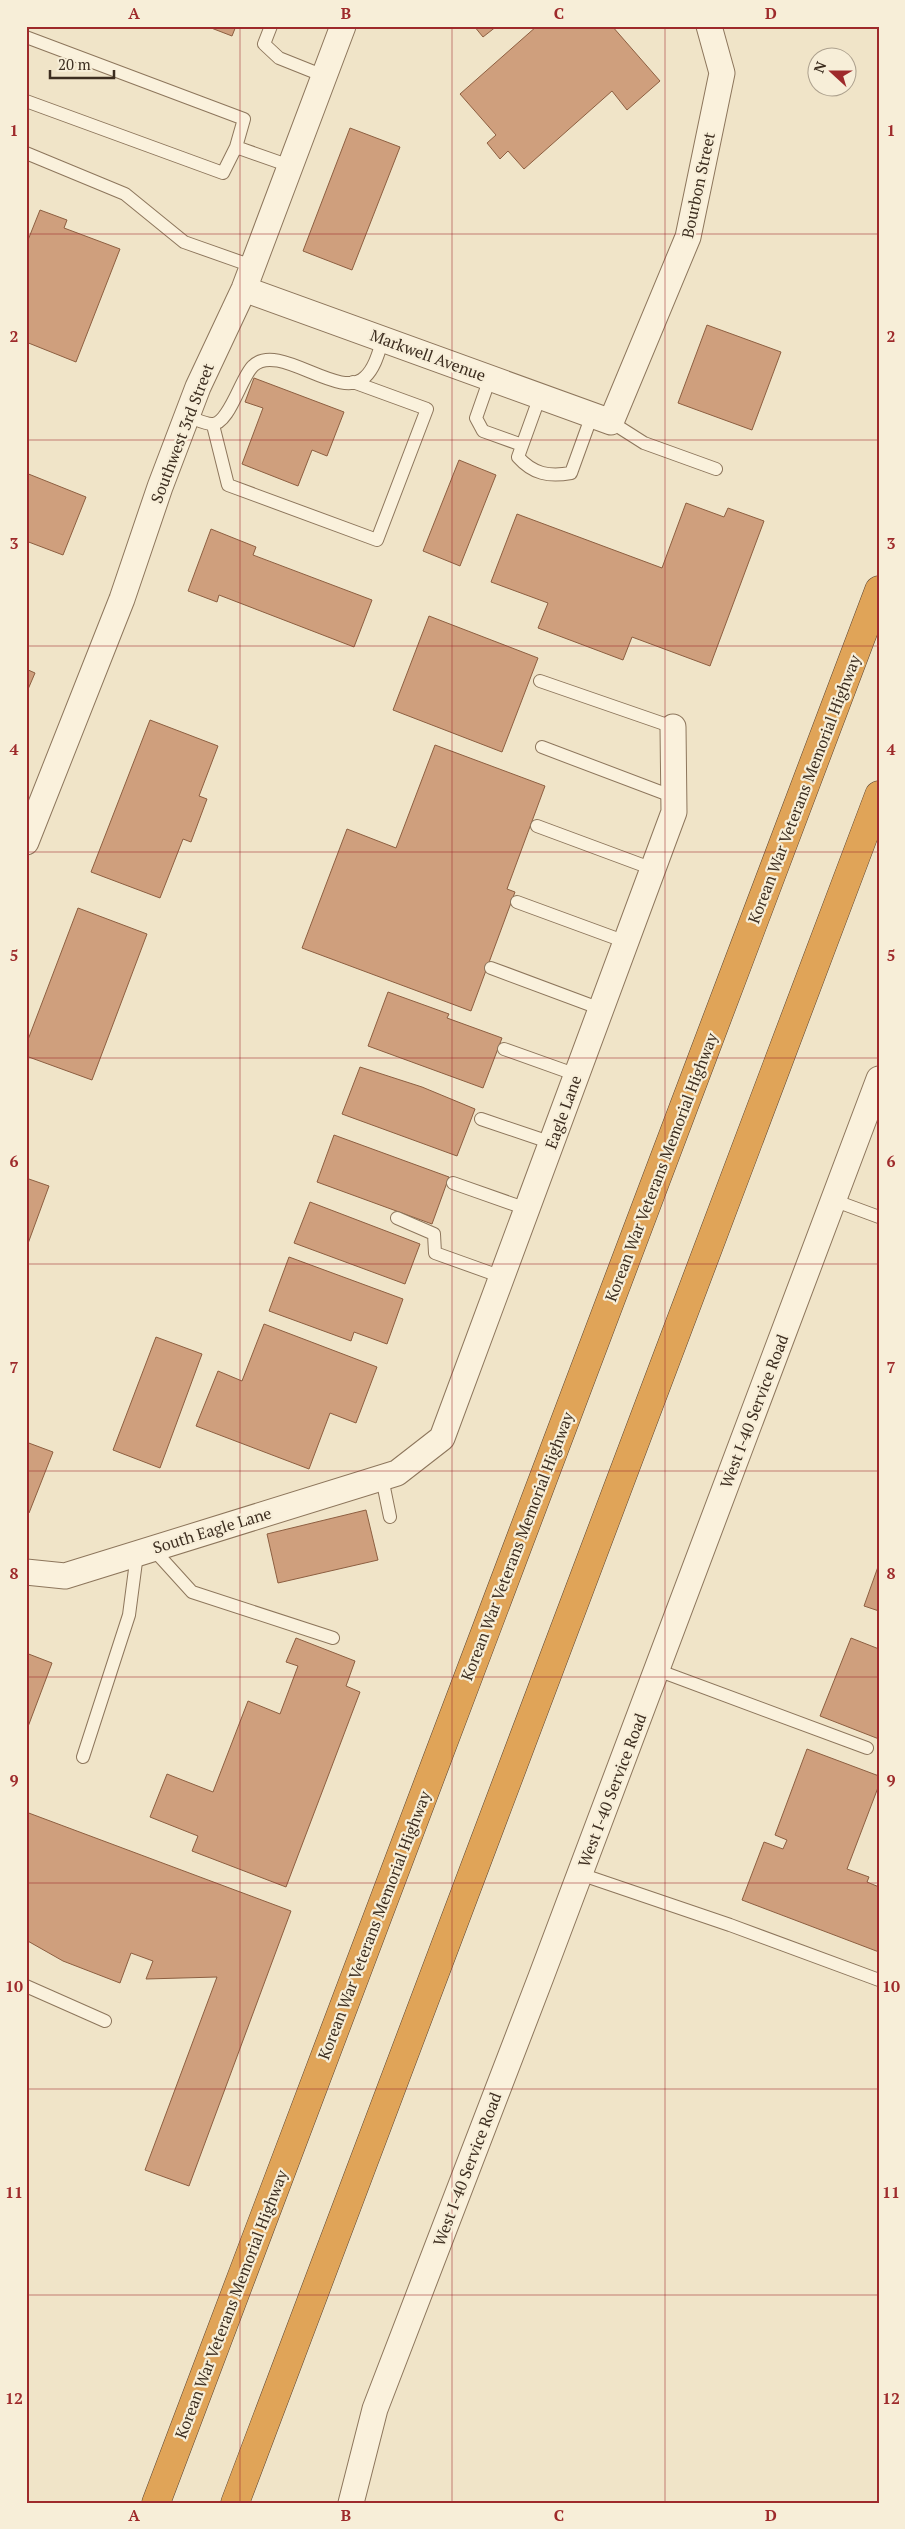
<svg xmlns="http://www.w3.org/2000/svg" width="905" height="2529" font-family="'PT Serif',serif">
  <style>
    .building { fill: #cf9f7d; stroke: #8d5f41 }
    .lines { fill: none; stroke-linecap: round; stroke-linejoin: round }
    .service-casing { stroke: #8d765c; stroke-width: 14 }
    .minor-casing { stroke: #8d765c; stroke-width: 27 }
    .motorway-casing { stroke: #5b4430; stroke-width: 29 }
    .service { stroke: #faf1dc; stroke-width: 12 }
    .minor { stroke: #faf1dc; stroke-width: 25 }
    .motorway { stroke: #e0a458; stroke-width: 28 }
    .grid { fill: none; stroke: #9e2a2b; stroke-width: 1; stroke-opacity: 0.55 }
    .labels { text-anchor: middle; stroke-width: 4.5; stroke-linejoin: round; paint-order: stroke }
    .street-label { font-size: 16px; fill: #3d2e20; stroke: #f7eed8 }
    .neatline { fill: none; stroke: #9e2a2b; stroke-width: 2 }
    .grid-label { font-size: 16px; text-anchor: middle; font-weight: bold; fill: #9e2a2b }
  </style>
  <rect width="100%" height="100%" fill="#f0e4c8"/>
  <!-- building -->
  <path class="building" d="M206,26h30l-4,10z
    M474,26h23l-14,11z
    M537,26h75l48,55 -33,29 -15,-19 -88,78 -16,-18 -8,8 -13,-16 9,-8 -36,-41z
    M350,128l50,19 -48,123 -49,-19z
    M40,210l27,10 -3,8 56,21 -44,113 -50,-20v-97z
    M707,325l74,27 -29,78 -74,-27z
    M254,378l90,34 -17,44 -15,-6 -14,36 -56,-22 21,-56 -18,-6z
    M459,460l37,15 -36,91 -37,-15z
    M26,473l60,24 -23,58 -37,-14z
    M686,503l38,14 4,-9 36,13 -54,145 -78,-29 -9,23 -85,-32 10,-25 -57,-21 26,-68 145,54z
    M211,529l45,18 -3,8 119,45 -18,47 -135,-52 -2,7 -29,-11z
    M429,616l109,42 -36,94 -109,-42z
    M26,669l9,4 -9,21z
    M150,720l68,26 -19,50 8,3 -16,43 -8,-3 -23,59 -69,-26z
    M435,745l110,41 -38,103 8,3 -44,119 -169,-63 45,-119 49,19z
    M78,908l69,26 -55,146 -66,-24v-11z
    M388,992l61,22 -2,4 55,20 -19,50 -115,-42z
    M360,1067l62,20 53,22 -18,47 -115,-42z
    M334,1135l115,42 -17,47 -115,-42z
    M26,1178l23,8 -23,63z
    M310,1202l110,42 -15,40 -111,-41z
    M289,1257l114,42 -16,45 -33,-12 -3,9 -82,-30z
    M264,1324l113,43 -21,56 -26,-10 -21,56 -113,-43 22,-55 24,10z
    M156,1337l46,17 -42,114 -47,-18z
    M26,1442l27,10 -24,61 -3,-1z
    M366,1510l12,50 -100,23 -11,-49z
    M879,1564v47l-15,-5z
    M296,1638l59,23 -9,25 14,6 -74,195 -94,-36 6,-15 -48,-19 17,-43 46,18 35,-91 32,13 18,-48 -12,-4z
    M851,1638l28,11v90l-59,-23z
    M26,1653l26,10 -26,69z
    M807,1749l72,27v9l-32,84 22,8 -2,5 12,5v65l-137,-52 22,-58 19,7 4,-9 -12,-5z
    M26,1812l265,99 -102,275 -44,-16 72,-193 -71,2 7,-18 -22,-8 -11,30 -57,-22 -37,-21z"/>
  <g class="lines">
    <!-- service casing -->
    <g class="service-casing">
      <path id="service" d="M271,26l-7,18 15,14 45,18
        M26,37l218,82 -8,28 -13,26 -197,-72
        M236,147l54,19
        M26,153l99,41 59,48 68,24
        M490,378l-14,40 7,13 39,14
        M540,396l-22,61c15,17 31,20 53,16l21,-58
        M187,416c7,2 17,8 25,8 17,1 29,-47 41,-58 26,-25 87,36 112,11 10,-9 14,-26 18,-38
        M611,422l33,21 72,26
        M213,425l15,60 149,55 50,-131 -74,-27
        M540,681l133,46
        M542,747l132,50
        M537,826l116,43
        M517,902l109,40
        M491,968l110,41
        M504,1049l73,26
        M481,1119l71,24
        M453,1183l74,26
        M833,1200l46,17
        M397,1218l37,16 1,19 67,24
        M382,1478l8,39
        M153,1549l39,43 141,46
        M657,1670l210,78
        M83,1757l46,-142 8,-61
        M580,1874l150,51 149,55
        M26,1986l79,35"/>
    </g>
    <!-- minor casing -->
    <g class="minor-casing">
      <path id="minor" d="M244,289l367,133 77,-185 34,-164 -13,-47
        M26,842l96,-243 38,-112 38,-100 46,-98 99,-263
        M26,1572l39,4 332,-103 45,-35 232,-626 -1,-85
        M351,2503l24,-94 166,-432 338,-898"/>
    </g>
    <!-- motorway casing -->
    <g class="motorway-casing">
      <path id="motorway" d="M156,2503l723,-1913
        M235,2503l644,-1708"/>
    </g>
    <!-- service -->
    <use href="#service" class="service"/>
    <!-- minor -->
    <use href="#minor" class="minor"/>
    <!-- motorway -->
    <use href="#motorway" class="motorway"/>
  </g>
  <!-- grid -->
  <path class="grid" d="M240,26v2477M452,26v2477M665,26v2477M26,234h853M26,440h853M26,646h853M26,852h853M26,1058h853M26,1264h853M26,1471h853M26,1677h853M26,1883h853M26,2089h853M26,2295h853"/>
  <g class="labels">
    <!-- street labels -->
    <g class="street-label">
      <text transform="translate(698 185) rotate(-78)" y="6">Bourbon Street</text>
      <text transform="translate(428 355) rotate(20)" y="6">Markwell Avenue</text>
      <text transform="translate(182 433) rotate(-69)" y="6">Southwest 3rd Street</text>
      <text transform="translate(804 789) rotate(-69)" y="6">Korean War Veterans Memorial Highway</text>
      <text transform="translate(563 1112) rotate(-70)" y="6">Eagle Lane</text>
      <text transform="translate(661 1167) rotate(-69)" y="6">Korean War Veterans Memorial Highway</text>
      <text transform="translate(754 1411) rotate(-69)" y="6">West I-40 Service Road</text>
      <text transform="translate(212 1530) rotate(-17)" y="6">South Eagle Lane</text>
      <text transform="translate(517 1546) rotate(-69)" y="6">Korean War Veterans Memorial Highway</text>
      <text transform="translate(612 1790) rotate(-69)" y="6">West I-40 Service Road</text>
      <text transform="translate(374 1925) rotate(-69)" y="6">Korean War Veterans Memorial Highway</text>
      <text transform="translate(467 2169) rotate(-69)" y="6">West I-40 Service Road</text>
      <text transform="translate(231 2304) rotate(-69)" y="6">Korean War Veterans Memorial Highway</text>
    </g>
  </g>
  <!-- border -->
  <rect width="905" height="2529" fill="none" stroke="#f7eed8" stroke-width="55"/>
  <!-- north arrow -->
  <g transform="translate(832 72) rotate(291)"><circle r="24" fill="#f7eed8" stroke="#ada18e"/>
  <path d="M0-4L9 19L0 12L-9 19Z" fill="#9e2a2b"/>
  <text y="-8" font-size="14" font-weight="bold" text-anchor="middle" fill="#3d2e20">N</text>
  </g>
  <!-- scale -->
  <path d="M50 70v8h64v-8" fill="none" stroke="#3d2e20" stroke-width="2.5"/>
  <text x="58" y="70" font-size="15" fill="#3d2e20" stroke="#f7eed8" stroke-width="4" paint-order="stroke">20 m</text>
  <rect x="28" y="28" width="850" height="2474" class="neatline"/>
  <g class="grid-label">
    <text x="134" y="19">A</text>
    <text x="346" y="19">B</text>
    <text x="559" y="19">C</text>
    <text x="771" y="19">D</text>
    <text x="14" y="136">1</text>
    <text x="891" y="136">1</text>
    <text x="14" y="342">2</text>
    <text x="891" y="342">2</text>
    <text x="14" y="549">3</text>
    <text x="891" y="549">3</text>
    <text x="14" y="755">4</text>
    <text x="891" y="755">4</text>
    <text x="14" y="961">5</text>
    <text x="891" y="961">5</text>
    <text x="14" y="1167">6</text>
    <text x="891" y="1167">6</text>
    <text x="14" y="1373">7</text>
    <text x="891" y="1373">7</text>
    <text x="14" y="1579">8</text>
    <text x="891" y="1579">8</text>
    <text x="14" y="1786">9</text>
    <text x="891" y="1786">9</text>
    <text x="14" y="1992">10</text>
    <text x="891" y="1992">10</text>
    <text x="14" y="2198">11</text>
    <text x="891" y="2198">11</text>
    <text x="14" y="2404">12</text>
    <text x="891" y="2404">12</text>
    <text x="134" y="2521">A</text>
    <text x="346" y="2521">B</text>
    <text x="559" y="2521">C</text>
    <text x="771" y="2521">D</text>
  </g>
</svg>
